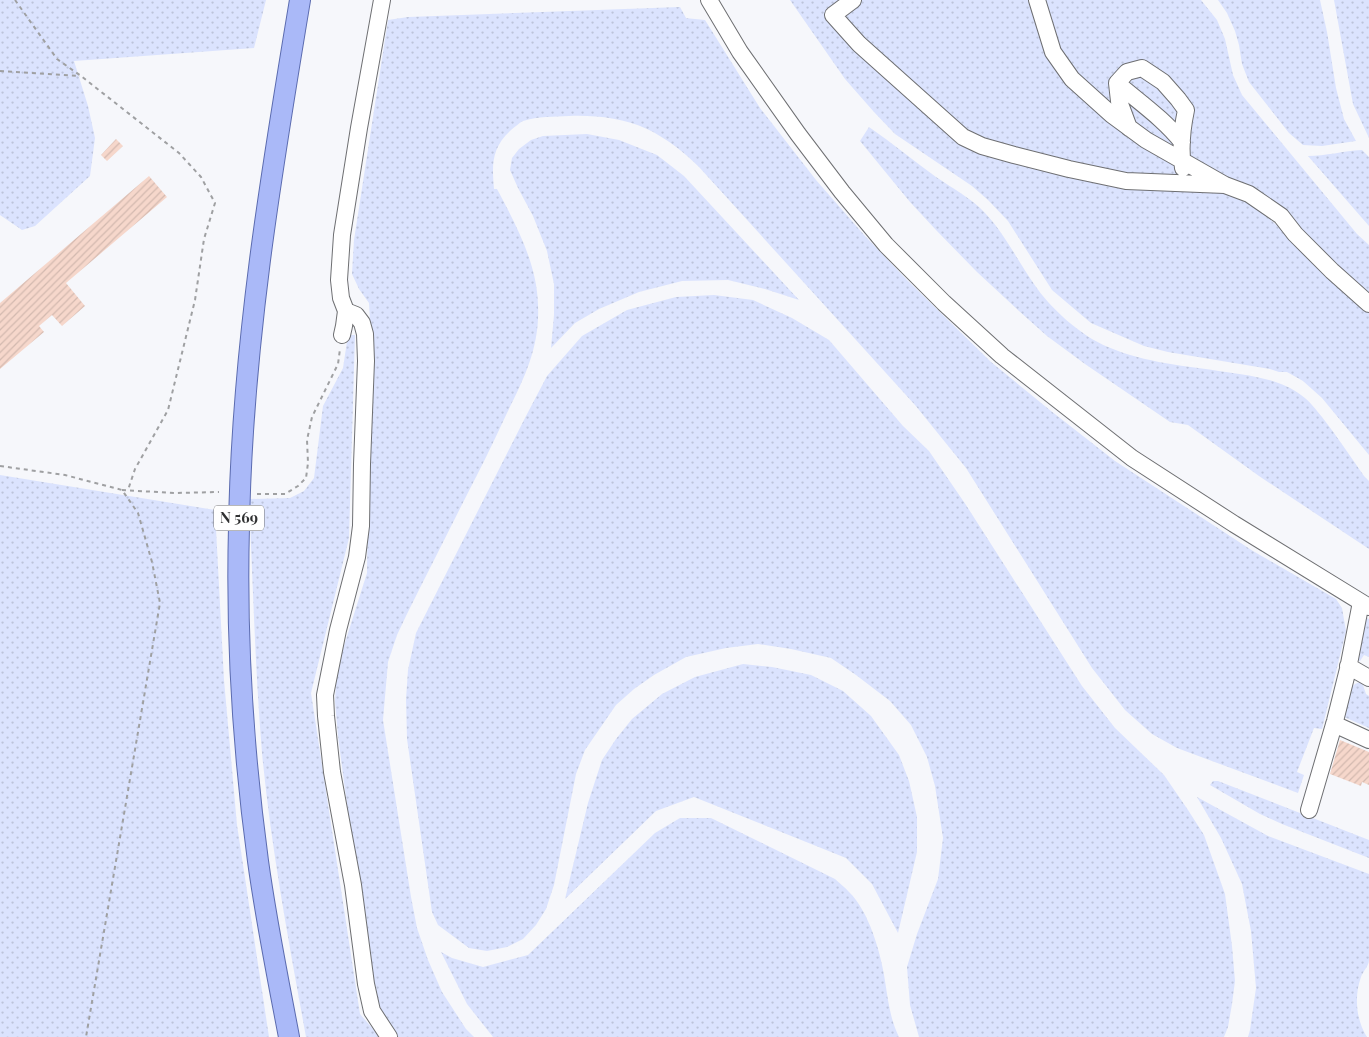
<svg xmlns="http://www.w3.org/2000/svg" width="1369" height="1037" font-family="'Playfair Display',serif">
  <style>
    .grass { fill: url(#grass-dots) }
    .building { fill: url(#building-hatch) }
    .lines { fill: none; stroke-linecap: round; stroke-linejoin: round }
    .minor-casing { stroke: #6e6f72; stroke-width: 18 }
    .major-casing { stroke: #5b6baf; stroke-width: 22 }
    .path { stroke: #9fa0a2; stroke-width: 2; stroke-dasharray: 4 4; stroke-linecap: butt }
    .minor { stroke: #fff; stroke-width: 16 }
    .major { stroke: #aab9f8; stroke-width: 20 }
    .labels { text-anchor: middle; stroke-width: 5; stroke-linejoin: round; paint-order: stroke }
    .shield { fill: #fff; stroke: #6e6f70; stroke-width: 1 }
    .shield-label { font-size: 15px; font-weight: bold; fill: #303132 }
  </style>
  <defs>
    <pattern id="grass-dots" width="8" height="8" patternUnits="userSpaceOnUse" patternTransform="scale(1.25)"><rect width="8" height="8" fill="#dbe3fe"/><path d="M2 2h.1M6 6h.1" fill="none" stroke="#bcc3da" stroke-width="1.8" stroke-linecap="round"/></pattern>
    <pattern id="building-hatch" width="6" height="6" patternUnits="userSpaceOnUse" patternTransform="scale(1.25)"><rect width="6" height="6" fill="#f6d7cb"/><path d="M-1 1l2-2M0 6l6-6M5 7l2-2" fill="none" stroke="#d3b9af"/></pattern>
  </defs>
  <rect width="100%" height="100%" fill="#f6f7fb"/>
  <!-- grass -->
  <path class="grass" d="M0,0h266l-12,48 -180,13 14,45 7,32 -5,38 -55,50 -13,4 -22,-15z
    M790,0h411l16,20 8,19 8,36 9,20 115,139 12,11v49l-119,-93 119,108v146l-47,-57 -19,-17 -16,-9h-8l-9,-3 -102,-17 -24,-6 -53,-23 -39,-33 -44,-69 -20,-21 -16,-14 -77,-52 -21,-22 -29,-33z
    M1218,0h102l7,32 9,56 8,31 12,22 -34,5 -19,-1 -14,-12 -40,-51 -7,-18 -3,-19 -4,-14 -8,-18z
    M1334,0h35v138l-16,-34z
    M680,7l6,11h-1l20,2 55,88 56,72 49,56 42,44 84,82 60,49 64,50 138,90 83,48 6,9 4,23 -24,98 -8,-1 -17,44 7,3 -6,18 -121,-45 -25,-14 -27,-24 -33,-42 -126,-200 -51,-63 -216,-238c-15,-15 -33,-29 -52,-38 -24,-11 -52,-14 -78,-13 -15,1 -31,0 -46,5 -4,2 -8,6 -12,9 -20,18 -19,35 -17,59h3c19,36 40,74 41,116 2,41 -13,72 -31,108 -10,21 -20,43 -31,64 -24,47 -47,93 -70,139l-9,19 -9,27 -5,58 28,177 6,31 11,32 14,32 24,37 8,8h-80l-17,-37 -14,-73 -25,-191 -3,-35 2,-33 30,-95 3,-252 -1,-18 -10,-14 -7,-15 2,-34 34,-220 20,-3z
    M869,127c23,16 45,34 67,50 16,11 35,21 49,36 20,21 32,47 49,71 16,24 47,52 74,63 37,16 79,19 118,25 26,4 54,7 75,23 9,6 15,15 21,22 15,19 28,39 42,59l5,5v68l-110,-73 -71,-51 -18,-3 -85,-58 -38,-28 -28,-25 -42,-39 -41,-42 -26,-28 -50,-61z
    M587,134l32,6 38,15 27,21 115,124 -34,-11 -37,-9 -46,1 -43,11 -40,17 -24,14 -24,25 3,-33v-31l-7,-33 -14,-35 -15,-28 -8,-18 2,-12 7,-9 12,-9 12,-4z
    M1362,150l7,7v69l-61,-70c18,0 35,-5 54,-6z
    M714,295l39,5 39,18 37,22 74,86 26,25 37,54 116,181 33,42 49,47 24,35 16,25 21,59 7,52 3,35 -3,23 -4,23 -4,10h-305l-9,-32 -3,-38 10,-33 21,-55 5,-41 -8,-52 -8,-29 -16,-32 -21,-24 -34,-26 -25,-17 -40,-9 -33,-5 -32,4 -40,9 -32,18 -20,14 -18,16 -31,45 -9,24 -22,111 -8,24 -10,16 -13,14 -16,8 -20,4 -18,-3 -31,-23 -6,-13 -25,-173 -1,-40 2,-29 8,-37 110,-217 21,-40 35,-40 45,-26 49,-13z
    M348,335h7l-6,203 -38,155 49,321 20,23h-74c-17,-94 -35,-189 -44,-284 -7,-85 -9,-169 -13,-254l41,-1 14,-7 10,-13 9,-72 20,-38z
    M0,475l215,35 9,170 13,145 32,212h-269z
    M1366,618l3,1v38l-5,-2 -4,6 -4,-2z
    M743,664l29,3 39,8 32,16 28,25 28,39 10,26 8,36v35l-19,81 -26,-49 -26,-26 -152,-61 -38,14 -91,88 23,-96 14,-43 14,-21 16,-20 30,-25 33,-17z
    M1360,682l3,3 3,9 3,2v32l-25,-11c2,-14 0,-30 16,-35z
    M1213,781h5l151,59v18l-87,-34 -22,-10 -50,-29z
    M1197,797l71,39 101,38c0,29 0,57 0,86 0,6 -6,11 -8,17 -7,19 -5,43 6,60h-119l2,-7 6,-42 -5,-57 -9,-47 -21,-46z
    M680,818h31l124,61c4,4 10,8 14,13 20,19 32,62 36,89 3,19 5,38 14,56h-406l-26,-33 -26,-52 11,6 31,9 45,-12 127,-122z"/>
  <!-- building -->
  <path class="building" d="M116,139l7,7 -16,15 -6,-6z
    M149,176l18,21 -101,86 19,23 -23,20 -10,-11 -13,11 5,6 -44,37v-66z
    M1340,740l29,12v33l-7,-3 -1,4 -31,-12z"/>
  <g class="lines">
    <!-- minor casing -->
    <g class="minor-casing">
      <path id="minor" d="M709,0l31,52 58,82 44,58 44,53 58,58 58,53 130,102 102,66 135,83
        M853,0l-20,15 26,29 104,93 19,9 32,9 55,14 57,12 99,4
        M1037,0l16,52 19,27 40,36 34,25 79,45 24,9 32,22 14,18 37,37 37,33
        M1117,83c22,19 47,36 65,59
        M1129,128l-10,-27 -2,-18 10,-11 15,-4 21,14 15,17 8,11c-4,19 -6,39 -3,58
        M346,311l10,4 6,8 3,11 1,27 -4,103 -1,62 -4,31 -19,73 -13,65 1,21 6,56 21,113 13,99 6,27 17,26
        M342,335l2,-9 2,-15 -5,-13 -2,-18 3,-45 17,-107 23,-128
        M1348,666l21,12
        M1334,724l35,16
        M1309,810l26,-89 13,-52 13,-67"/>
    </g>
    <!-- major casing -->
    <g class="major-casing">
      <path id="major" d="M289,1037c-11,-58 -23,-117 -31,-176 -15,-111 -22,-223 -19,-335 3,-177 32,-352 61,-526"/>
    </g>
    <!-- path -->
    <path class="path" d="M15,0l42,59 24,17 98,77 22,24 14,26 -11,36 -9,61 -27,110 -33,59 -7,21
      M0,71l80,5
      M0,466l65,9 57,15 16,23 14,49 8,41 -74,434
      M122,490l52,3 45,-1
      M257,494h28l13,-8 8,-8 2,-15 -1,-23 5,-23 26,-53 2,-15"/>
    <!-- minor -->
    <use href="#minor" class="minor"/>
    <!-- major -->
    <use href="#major" class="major"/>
  </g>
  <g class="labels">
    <!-- shield labels -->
    <rect class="shield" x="214" y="505.5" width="50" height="25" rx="4"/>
    <g class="shield-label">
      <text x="239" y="523">N 569</text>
    </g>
  </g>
</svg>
